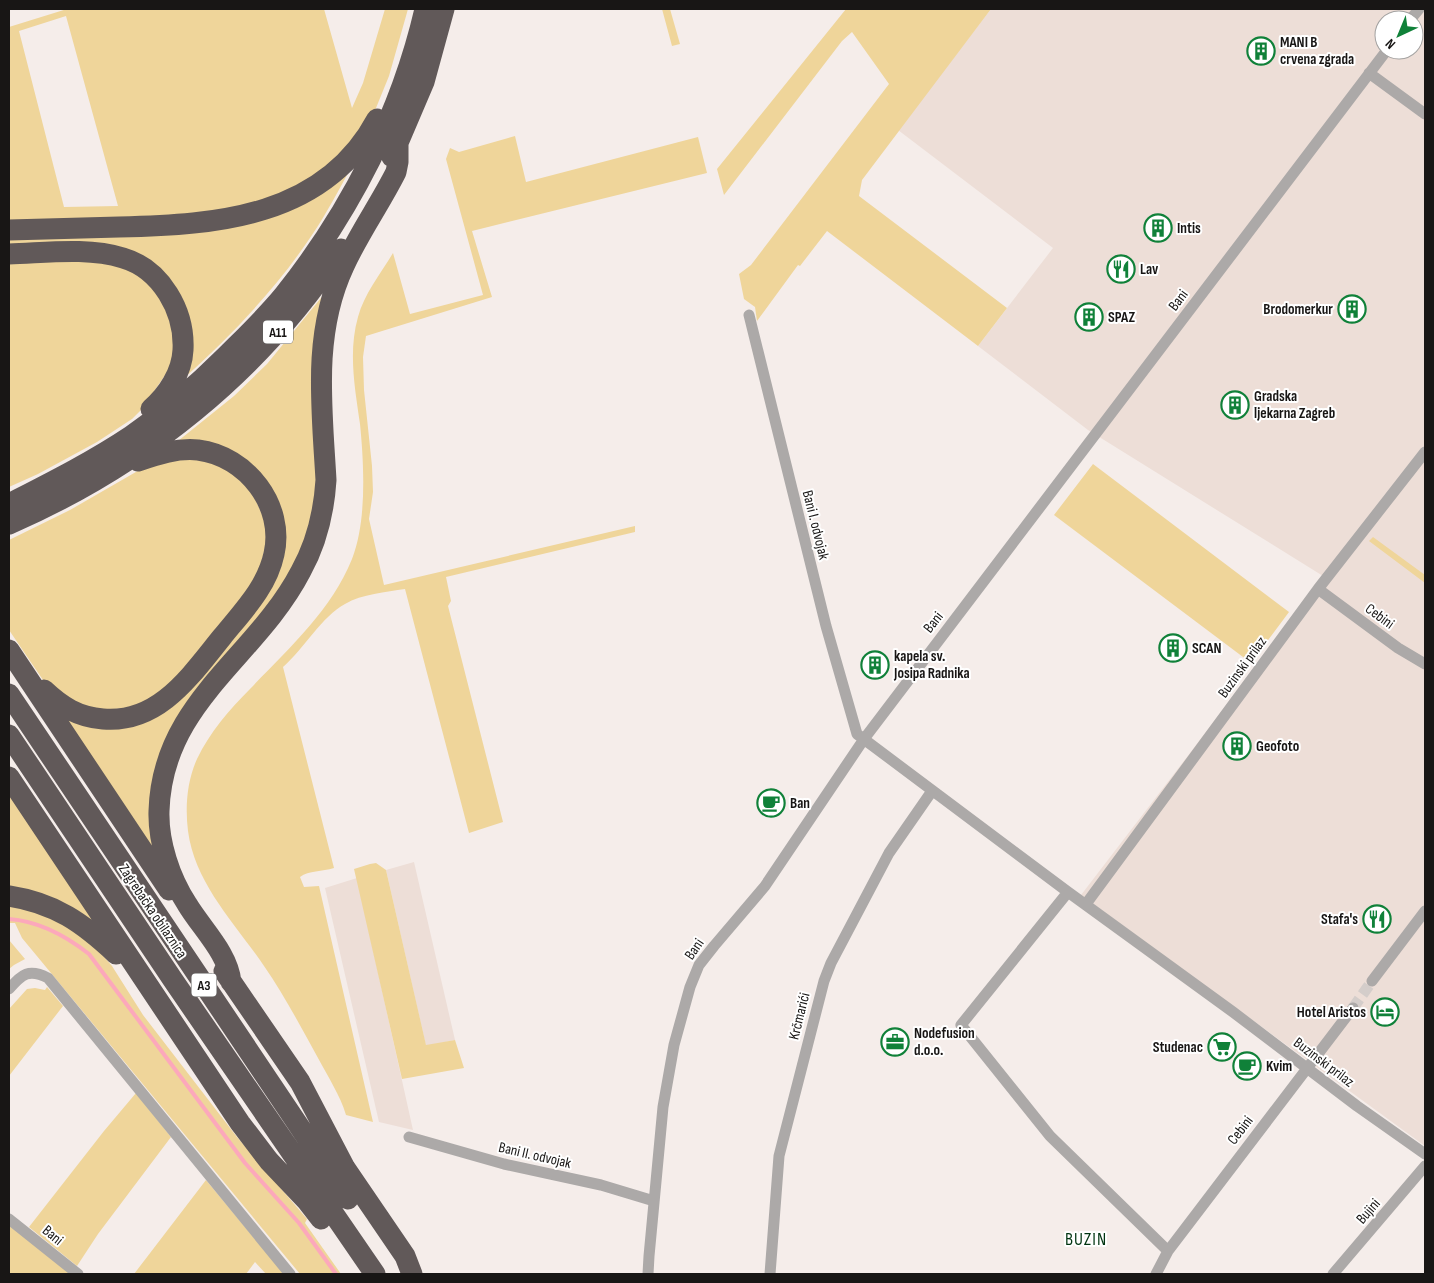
<svg xmlns="http://www.w3.org/2000/svg" width="1434" height="1283" font-family="'Sofia Sans Condensed',sans-serif">
  <style>
    .built { fill: #edded7; fill-rule: evenodd }
    .green { fill: #efd59a; fill-rule: evenodd }
    .lines { fill: none; stroke-linecap: round; stroke-linejoin: round }
    .stream { stroke: #fca8bb; stroke-width: 4 }
    .street-tunnel { stroke: #d4cdca; stroke-width: 11; stroke-dasharray: 11 5.5; stroke-linecap: butt }
    .street { stroke: #aca9a8; stroke-width: 11 }
    .highway { stroke: #615959; stroke-width: 21 }
    .labels { text-anchor: middle; stroke-width: 4; stroke-linejoin: round; paint-order: stroke }
    .shield { fill: #fff; stroke: #5d5c5b; stroke-width: 1 }
    .shield-label { font-size: 14px; font-weight: bold; fill: #181615 }
    .poi-label { font-size: 15px; font-weight: bold; fill: #181615; stroke: #fff; text-anchor: start }
    .street-label { font-size: 15px; fill: #181615; stroke: #fff }
    .quarter-label { font-size: 18px; letter-spacing: 1px; fill: #003411; stroke: #fff }
  </style>
  <rect width="100%" height="100%" fill="#f5edea"/>
  <!-- built -->
  <path class="built" d="M991,9h434v1137l-344,-251 109,-142 133,-177 -235,-146 -110,-84 75,-98 -155,-118zM1384,20h30v30h-30z
    M414,862l41,178 -29,6 -40,-176z
    M357,878l56,252 -34,-8 -54,-234z"/>
  <!-- green -->
  <path class="green" d="M67,9h257l28,99 11,-25 22,-74h23l-19,67 -13,32 -8,16 -29,37 -40,28 -80,25 -210,10v-197zM66,16l52,190 -54,1 -45,-176z
    M662,9h8l10,35 -8,2z
    M846,9h145l-129,171 -3,16 148,112 -29,38 -151,-115 -27,35 -2,-1 -41,56 -2,-14 -11,-8 -5,-25 12,-9 138,-181 -37,-52 -10,9 -118,154 -7,-26z
    M515,136l11,46 172,-45 9,36 -235,58 20,66 -126,39 -3,21 1,33 8,76 1,26 -4,27 15,66 251,-59v6l-189,45 5,24 -3,5 55,216 -34,11 -64,-244c-19,3 -43,5 -60,15 -23,12 -41,45 -62,63l51,201c-12,4 -25,2 -34,9l4,10 15,-1 54,236 -27,-7c-6,-20 -18,-38 -28,-57 -17,-31 -34,-63 -54,-92 -29,-43 -69,-82 -76,-135 -3,-24 -1,-50 9,-72 13,-27 32,-49 53,-70 38,-40 81,-78 102,-130 15,-38 12,-95 8,-135 -5,-35 -12,-72 -2,-107 6,-23 23,-44 35,-64l17,61 73,-19 -37,-136 4,-11 9,4z
    M352,166c-13,23 -25,47 -40,69 -36,54 -82,102 -130,145l7,-24 -36,-90 -144,-19v-10l195,-7z
    M89,258l50,14 33,40 2,50 -32,47 -10,10 -35,23 -59,32 -29,13v-228z
    M325,293l-7,198 -5,30 -19,51 -120,153 -14,137 -95,-142h78l122,-125 2,-108 -94,-42 61,-49 33,-32z
    M166,458l46,2 35,20 22,50 -12,52 -78,96 -40,30 -52,2 -44,-30 -34,-50v-90l61,-30 78,-45z
    M1093,464l196,148 -38,51 -197,-148z
    M1373,537l52,38v8l-56,-42z
    M9,793l89,135 -89,-40z
    M376,863l10,7 40,175 29,-5 9,28 -62,11 -48,-210 16,-5z
    M9,904l38,10 45,29 20,23 31,49 94,122 70,82 -2,4 36,51h-41l-278,-336 -7,-15h-6z
    M9,940l16,19 -11,6 -5,4z
    M47,987l16,19 -54,70v-67l18,-20 8,-1 10,2z
    M136,1093l35,44 -73,97 -21,32 -48,-39 75,-96z
    M206,1180l78,94h-18l-11,-12 -9,12h-112z
    M9,1222l64,52h-64z"/>
  <g class="lines">
    <!-- stream -->
    <path class="stream" d="M9,919c29,2 57,17 80,35l156,209 54,60 37,51"/>
    <!-- street-tunnel -->
    <path class="street-tunnel" d="M1353,1008l19,-27"/>
    <!-- street -->
    <path class="street" d="M1410,20l9,-11
      M1369,73l56,41
      M749,315l77,311 31,108 211,158 165,120 124,94 68,48
      M1318,589l80,59 27,16
      M1068,892l-107,133 89,111 118,115
      M1086,904l232,-315 107,-137
      M1372,981l53,-70
      M9,989c13,-15 20,-21 39,-11l242,296
      M409,1137l95,27 97,21 53,16
      M9,1219l69,55
      M648,1274l1,-18 14,-149 11,-62 16,-58 9,-22 15,-19 51,-60 99,-147 523,-689
      M770,1274l9,-118 45,-175 7,-18 58,-110 43,-62
      M1156,1274l12,-23 185,-243
      M1333,1274l92,-108"/>
    <!-- highway -->
    <path class="highway" d="M392,157l32,-75 20,-73
      M9,230c36,-1 73,-2 110,-3 98,-2 206,-10 258,-108
      M9,254c37,-1 78,-7 114,4 38,11 62,53 60,92 -1,23 -16,45 -32,59
      M9,504c41,-21 83,-42 122,-68 35,-24 66,-51 95,-80 20,-20 40,-39 58,-61 66,-83 117,-182 141,-286
      M9,524c134,-58 251,-152 332,-275
      M9,650l160,240
      M44,690c18,17 34,27 59,29 56,5 88,-44 119,-82 21,-26 45,-50 52,-83 11,-48 -27,-98 -76,-104 -21,-2 -40,4 -60,11
      M9,694l339,505
      M9,735l164,245 202,294
      M9,777l231,346 29,38 38,40 14,18
      M9,896c46,7 74,27 107,58
      M224,971l76,111 45,86 60,88 7,18
      M231,982c-3,-29 -29,-53 -44,-78 -17,-26 -29,-62 -28,-93 3,-109 97,-153 142,-240 15,-27 23,-60 25,-91 -4,-72 -14,-146 18,-214 15,-33 36,-62 52,-94l2,-10v-17"/>
  </g>
  <!-- icons -->
  <defs>
    <g id="building-ring" transform="scale(1.4375)"><circle r="9.5" fill="#fff" stroke="#108139" stroke-width="1.5"/><path d="M-4-6H4V6H1V3H-1V6H-4ZM-2.5-4.3h1.7v1.8h-1.7ZM.8-4.3h1.7v1.8H.8ZM-2.5-1h1.7V.8h-1.7ZM.8-1h1.7V.8H.8Z" fill="#108139"/></g>
    <g id="restaurant-ring" transform="scale(1.4375)"><circle r="9.5" fill="#fff" stroke="#108139" stroke-width="1.5"/><path d="M-5-6h1v4h1v-4h1v4h1v-4h1v5L-1.5 .5V6h-2V.5L-5-1ZM5-6V6H3V1.5H1.5Q1.5-4 5-6Z" fill="#108139"/></g>
    <g id="cafe-ring" transform="scale(1.4375)"><circle r="9.5" fill="#fff" stroke="#108139" stroke-width="1.5"/><path d="M-5.5-4.5H6V0H3Q3 3.5 0 3.5H-2.5Q-5.5 3.5-5.5 0ZM3-3.2v2h1.7v-2ZM-6 4.5H4V6H-6Z" fill="#108139"/></g>
    <g id="hotel-ring" transform="scale(1.4375)"><circle r="9.5" fill="#fff" stroke="#108139" stroke-width="1.5"/><path d="M-6-4.5h1.5V1H6V5H4.5V3h-9V5H-6ZM-4 0a1.8 1.8 0 1 1 3.6 0ZM.5 0V-2.5h3Q6-2.5 6 0Z" fill="#108139"/></g>
    <g id="office-ring" transform="scale(1.4375)"><circle r="9.5" fill="#fff" stroke="#108139" stroke-width="1.5"/><path d="M-6-3h4V-5.5h4V-3h4V5H-6ZM-1-4.5V-3h2v-1.5ZM-6 0V1H6V0Z" fill="#108139"/></g>
    <g id="supermarket-ring" transform="scale(1.4375)"><circle r="9.5" fill="#fff" stroke="#108139" stroke-width="1.5"/><path d="M-6-5.5h2.5l.6 2H6L4.5 2H-2.5L-4.4-4H-6ZM-1.5 3.2a1.3 1.3 0 1 0 .1 0ZM3 3.2a1.3 1.3 0 1 0 .1 0Z" fill="#108139"/></g>
  </defs>
  <g fill-rule="evenodd">
    <use href="#building-ring" x="1261" y="51"/>
    <use href="#building-ring" x="1158" y="228"/>
    <use href="#restaurant-ring" x="1121" y="269"/>
    <use href="#building-ring" x="1352" y="309"/>
    <use href="#building-ring" x="1089" y="317"/>
    <use href="#building-ring" x="1235" y="405"/>
    <use href="#building-ring" x="1173" y="648"/>
    <use href="#building-ring" x="875" y="665"/>
    <use href="#building-ring" x="1237" y="746"/>
    <use href="#cafe-ring" x="771" y="803"/>
    <use href="#restaurant-ring" x="1377" y="919"/>
    <use href="#hotel-ring" x="1385" y="1012"/>
    <use href="#office-ring" x="895" y="1042"/>
    <use href="#supermarket-ring" x="1222" y="1047"/>
    <use href="#cafe-ring" x="1247" y="1066"/>
  </g>
  <g class="labels">
    <!-- shield labels -->
    <g class="shield">
      <rect x="263" y="320.5" width="30" height="23" rx="4"/>
      <rect x="191.5" y="973.5" width="25" height="23" rx="4"/>
    </g>
    <g class="shield-label">
      <text x="278" y="337">A11</text>
      <text x="204" y="990">A3</text>
    </g>
    <!-- poi labels -->
    <g class="poi-label">
      <text x="1280" y="47">MANI B<tspan x="1280" dy="17">crvena zgrada</tspan></text>
      <text x="1177" y="233">Intis</text>
      <text x="1140" y="274">Lav</text>
      <text x="1333" y="314" text-anchor="end">Brodomerkur</text>
      <text x="1108" y="322">SPAZ</text>
      <text x="1254" y="401">Gradska<tspan x="1254" dy="17">ljekarna Zagreb</tspan></text>
      <text x="1192" y="653">SCAN</text>
      <text x="894" y="661">kapela sv.<tspan x="894" dy="17">Josipa Radnika</tspan></text>
      <text x="1256" y="751">Geofoto</text>
      <text x="790" y="808">Ban</text>
      <text x="1358" y="924" text-anchor="end">Stafa's</text>
      <text x="1366" y="1017" text-anchor="end">Hotel Aristos</text>
      <text x="914" y="1038">Nodefusion<tspan x="914" dy="17">d.o.o.</tspan></text>
      <text x="1203" y="1052" text-anchor="end">Studenac</text>
      <text x="1266" y="1071">Kvim</text>
    </g>
    <!-- street labels -->
    <g class="street-label">
      <text transform="translate(1178 300) rotate(-53)" y="5">Bani</text>
      <text transform="translate(816 525) rotate(76)" y="5">Bani I. odvojak</text>
      <text transform="translate(1380 616) rotate(36)" y="5">Cebini</text>
      <text transform="translate(933 622) rotate(-52)" y="5">Bani</text>
      <text transform="translate(1242 667) rotate(-54)" y="5">Buzinski prilaz</text>
      <text transform="translate(153 911) rotate(56)" y="5">Zagrebačka obilaznica</text>
      <text transform="translate(694 949) rotate(-56)" y="5">Bani</text>
      <text transform="translate(799 1016) rotate(-76)" y="5">Krčmarići</text>
      <text transform="translate(1324 1062) rotate(37)" y="5">Buzinski prilaz</text>
      <text transform="translate(1240 1130) rotate(-53)" y="5">Cebini</text>
      <text transform="translate(535 1155) rotate(13)" y="5">Bani II. odvojak</text>
      <text transform="translate(1368 1211) rotate(-49)" y="5">Bujini</text>
      <text transform="translate(53 1235) rotate(39)" y="5">Bani</text>
    </g>
    <!-- quarter labels -->
    <g class="quarter-label">
      <text x="1086" y="1245">BUZIN</text>
    </g>
  </g>
  <!-- border -->
  <rect width="1434" height="1283" fill="none" stroke="#181615" stroke-width="20"/>
  <!-- north arrow -->
  <g transform="translate(1399 35) rotate(224)"><circle r="24" fill="#ffffff" stroke="#a3a2a1"/>
  <path d="M0-4L9 19L0 12L-9 19Z" fill="#108139"/>
  <text y="-8" font-size="14" font-weight="bold" text-anchor="middle" fill="#181615">N</text>
  </g>
</svg>
